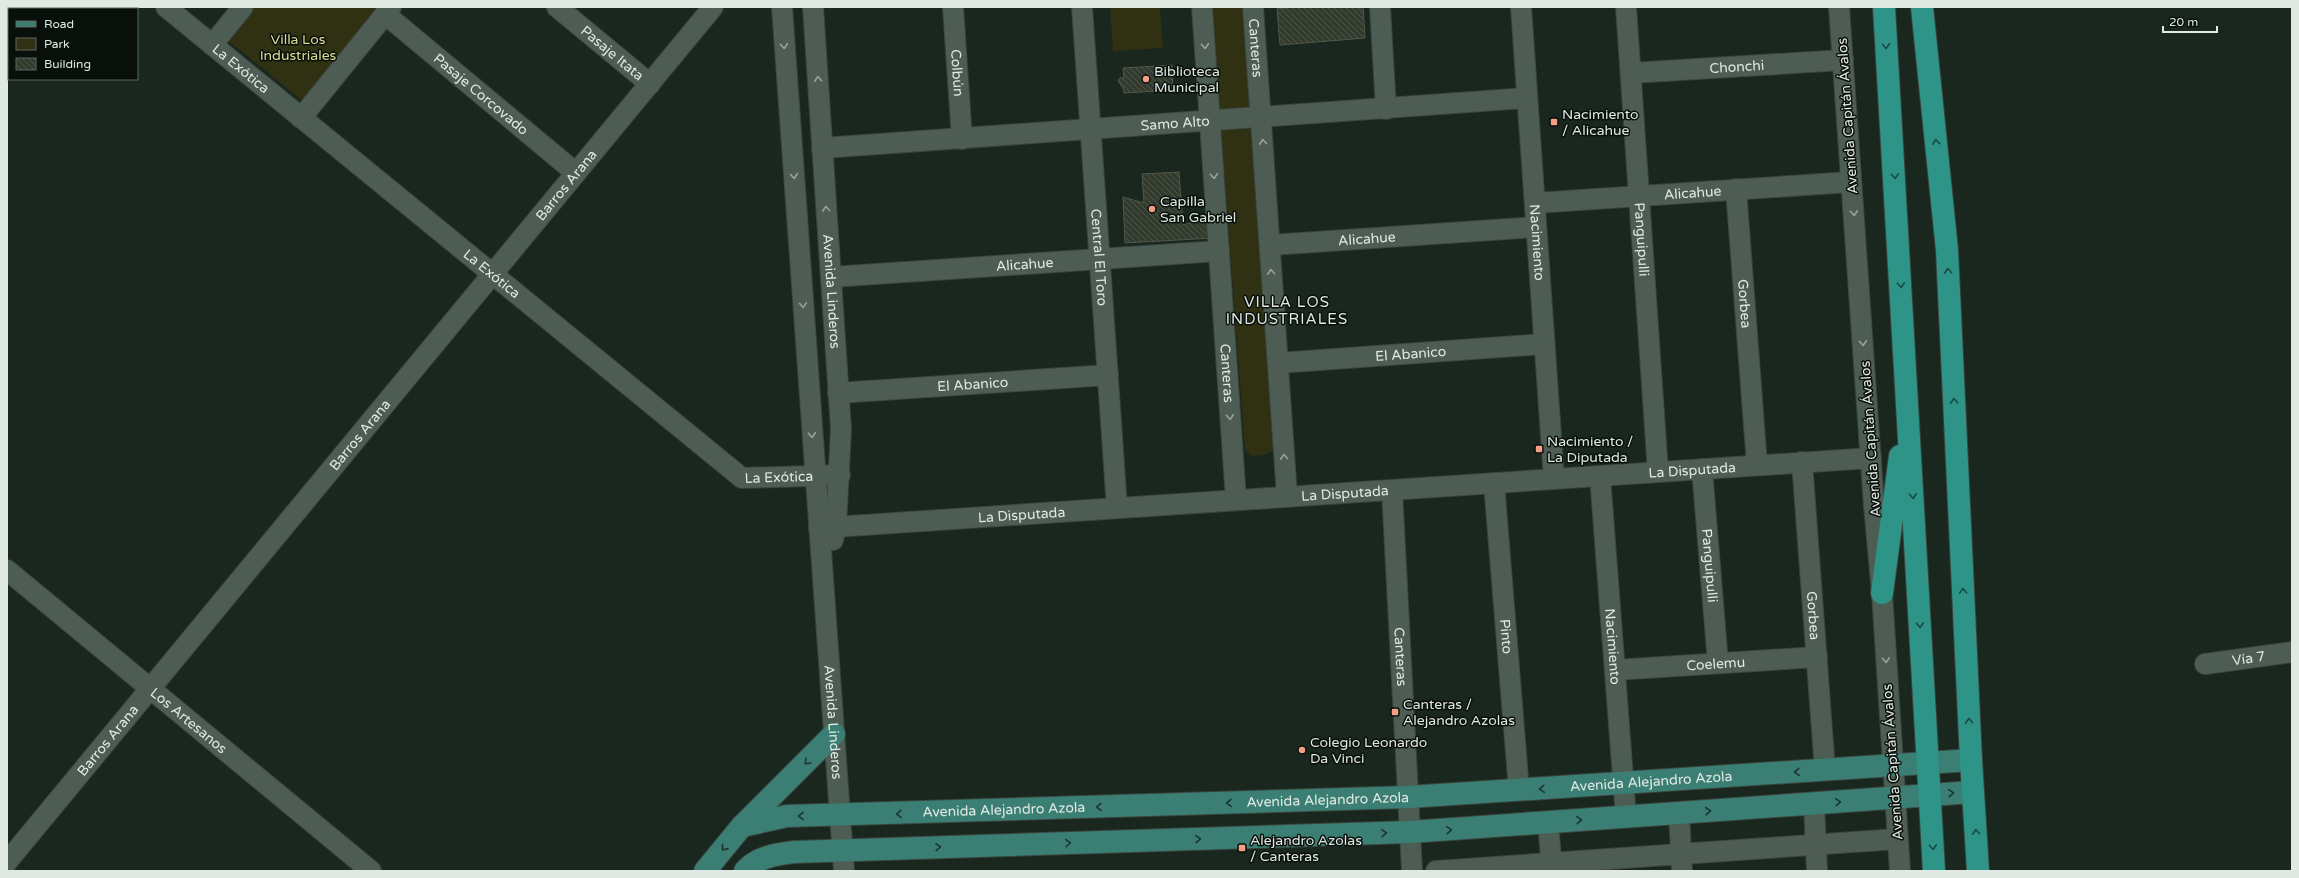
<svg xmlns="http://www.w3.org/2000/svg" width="2299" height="878" font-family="'Varela Round',sans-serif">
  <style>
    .green { fill: #303013 }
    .building { fill: url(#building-back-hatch); stroke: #50584a }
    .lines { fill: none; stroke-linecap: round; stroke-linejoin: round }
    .minor-casing { stroke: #39443d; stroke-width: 22 }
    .major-casing { stroke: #39443d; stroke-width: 24 }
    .highway-casing { stroke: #39443d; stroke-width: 24 }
    .minor { stroke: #4e5d54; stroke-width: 20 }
    .major { stroke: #3b7e73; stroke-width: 22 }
    .highway { stroke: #2e9487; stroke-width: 22 }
    .oneway { stroke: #96a29b }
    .oneway2 { stroke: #1a4b43 }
    .oneway3 { stroke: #1a362f }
    .poi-dot { fill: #f49e88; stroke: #090f0b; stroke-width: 1.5 }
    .labels { text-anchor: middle; stroke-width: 3; stroke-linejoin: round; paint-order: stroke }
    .park-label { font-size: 14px; fill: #dadb93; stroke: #090f0b }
    .street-label { font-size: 14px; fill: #dfe8e2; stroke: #090f0b }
    .poi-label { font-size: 14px; fill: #dfe8e2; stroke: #090f0b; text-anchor: start }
    .neighbourhood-label { font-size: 15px; letter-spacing: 1px; fill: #dfe8e2; stroke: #090f0b }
  </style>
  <defs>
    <pattern id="building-back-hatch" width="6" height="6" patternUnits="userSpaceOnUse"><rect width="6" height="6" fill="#323b2d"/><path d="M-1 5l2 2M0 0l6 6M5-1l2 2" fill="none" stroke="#4f574b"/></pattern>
  </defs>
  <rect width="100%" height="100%" fill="#19271f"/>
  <!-- green -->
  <path class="green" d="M252,7h130l-78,95 -78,-63z
    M1110,7h50l3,41 -50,3z
    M1212,7h33l31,442 -12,6 -12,1 -7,-6z"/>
  <!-- building -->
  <path class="building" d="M1294,7h69l2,31 -85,7 -3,-36z
    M1172,65l1,25 -49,3 -1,-5 -5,-7 2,-3h4l-1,-10z
    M1179,172l4,53 29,-9 1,22 -88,5 -2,-46 21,6 -2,-29z"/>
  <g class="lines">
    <!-- minor casing -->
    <g class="minor-casing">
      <g id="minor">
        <path id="s1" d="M166,7l576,471 98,-3"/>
        <path id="s2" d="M557,7l93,77"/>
        <path id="s3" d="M782,7l62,864"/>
        <path id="s4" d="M813,7l28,422 -5,98 -3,13"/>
        <path id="s5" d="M953,7l9,132"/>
        <path id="s6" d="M1082,7l35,501"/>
        <path id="s7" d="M1202,7l34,493"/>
        <path id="s8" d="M1253,7l34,489"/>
        <path d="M1380,7l6,102"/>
        <path id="s9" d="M1521,7l33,472"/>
        <path id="s10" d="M1626,7l32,465"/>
        <path d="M1839,7l35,499 8,87 18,278"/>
        <path id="s11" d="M385,14l191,159"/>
        <path d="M212,45l31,-38"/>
        <path id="s12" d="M1631,73l212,-13"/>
        <path d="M301,118l90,-111"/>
        <path id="s13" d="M822,148l705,-50"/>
        <path id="s14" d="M1736,189l21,276"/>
        <path id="s15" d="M1535,203l316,-21"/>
        <path id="s16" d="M1270,245l266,-18"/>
        <path id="s17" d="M831,277l388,-26"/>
        <path id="s18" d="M1278,363l266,-19"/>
        <path id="s19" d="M838,393l270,-18"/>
        <path id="s20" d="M1802,462l23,308"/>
        <path id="s21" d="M1702,469l16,194"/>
        <path id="s22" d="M1600,476l26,341"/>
        <path id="s23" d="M1494,483l25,307"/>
        <path id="s24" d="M1392,490l20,381"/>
        <path id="s25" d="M819,528l1052,-70"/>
        <path id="s26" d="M7,570l364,301"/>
        <path id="s27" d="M2205,664l87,-12"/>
        <path id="s28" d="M1615,670l202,-13"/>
        <path d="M1814,803l3,68"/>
        <path d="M1679,813l3,58"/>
        <path d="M1548,822l4,49"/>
        <path id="s29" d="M7,862l706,-855"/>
        <path d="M1436,871l461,-32"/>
      </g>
    </g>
    <!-- major casing -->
    <g class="major-casing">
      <g id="major">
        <path id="s30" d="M742,826l45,-10 621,-19 563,-37"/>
        <path d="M705,871l37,-45 92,-92"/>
        <path d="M745,871c12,-14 32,-17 49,-19l616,-20 563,-40"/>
      </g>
    </g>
    <!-- highway casing -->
    <g class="highway-casing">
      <path id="highway" d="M1884,7l50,864
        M1922,7l25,243 24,510 7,111
        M1882,593l18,-137"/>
    </g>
    <!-- minor -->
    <use href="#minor" class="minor"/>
    <!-- major -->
    <use href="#major" class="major"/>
    <!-- highway -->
    <use href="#highway" class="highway"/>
  </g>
  <!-- one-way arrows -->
  <defs><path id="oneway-chevron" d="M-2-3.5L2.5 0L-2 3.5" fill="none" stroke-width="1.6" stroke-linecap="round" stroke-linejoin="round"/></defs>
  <g class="oneway">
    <use href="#oneway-chevron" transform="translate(784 46) rotate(86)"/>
    <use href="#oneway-chevron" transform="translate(1205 46) rotate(86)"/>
    <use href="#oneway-chevron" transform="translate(818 79) rotate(-94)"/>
    <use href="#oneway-chevron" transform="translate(1263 142) rotate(-94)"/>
    <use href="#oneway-chevron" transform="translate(794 176) rotate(86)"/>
    <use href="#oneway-chevron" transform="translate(1214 176) rotate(86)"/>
    <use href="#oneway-chevron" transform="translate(826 209) rotate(-94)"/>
    <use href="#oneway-chevron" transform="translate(1854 213) rotate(86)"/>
    <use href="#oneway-chevron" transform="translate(1271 272) rotate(-94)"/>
    <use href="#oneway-chevron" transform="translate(803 305) rotate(86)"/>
    <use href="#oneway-chevron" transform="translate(1863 343) rotate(86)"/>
    <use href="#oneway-chevron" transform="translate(1230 417) rotate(86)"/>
    <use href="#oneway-chevron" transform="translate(812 435) rotate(86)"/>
    <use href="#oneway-chevron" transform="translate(1284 457) rotate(-94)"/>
    <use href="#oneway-chevron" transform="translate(1886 660) rotate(87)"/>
  </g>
  <g class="oneway2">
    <use href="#oneway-chevron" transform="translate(1886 46) rotate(86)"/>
    <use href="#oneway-chevron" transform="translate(1936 142) rotate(-96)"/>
    <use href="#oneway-chevron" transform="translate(1895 176) rotate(86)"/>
    <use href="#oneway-chevron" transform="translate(1948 271) rotate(-93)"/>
    <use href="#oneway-chevron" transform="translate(1901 285) rotate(87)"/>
    <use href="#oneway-chevron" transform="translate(1954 401) rotate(-93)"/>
    <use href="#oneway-chevron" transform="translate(1913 496) rotate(87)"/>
    <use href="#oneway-chevron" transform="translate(1963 591) rotate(-93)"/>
    <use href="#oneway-chevron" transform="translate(1920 625) rotate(87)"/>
    <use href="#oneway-chevron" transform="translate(1969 721) rotate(-93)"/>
    <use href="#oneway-chevron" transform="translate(1976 832) rotate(-94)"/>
    <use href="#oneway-chevron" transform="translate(1933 847) rotate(86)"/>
  </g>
  <g class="oneway3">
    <use href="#oneway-chevron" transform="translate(807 762) rotate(135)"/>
    <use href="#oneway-chevron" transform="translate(1797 772) rotate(176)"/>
    <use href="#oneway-chevron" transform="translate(1542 789) rotate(176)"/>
    <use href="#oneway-chevron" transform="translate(1951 793) rotate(-4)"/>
    <use href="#oneway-chevron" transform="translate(1838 802) rotate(-4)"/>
    <use href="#oneway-chevron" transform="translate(1229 803) rotate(178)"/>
    <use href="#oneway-chevron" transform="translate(1099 807) rotate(178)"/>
    <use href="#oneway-chevron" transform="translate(1708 811) rotate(-4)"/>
    <use href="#oneway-chevron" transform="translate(899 814) rotate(178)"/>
    <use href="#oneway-chevron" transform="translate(801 816) rotate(179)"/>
    <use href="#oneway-chevron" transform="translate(1579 820) rotate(-4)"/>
    <use href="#oneway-chevron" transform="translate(1449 830) rotate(-4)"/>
    <use href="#oneway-chevron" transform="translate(1384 833) rotate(-2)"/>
    <use href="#oneway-chevron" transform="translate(1198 839) rotate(-2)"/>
    <use href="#oneway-chevron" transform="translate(1068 843) rotate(-2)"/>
    <use href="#oneway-chevron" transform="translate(938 847) rotate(-2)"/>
    <use href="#oneway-chevron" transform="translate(724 848) rotate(129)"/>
  </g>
  <!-- markers -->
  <g class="poi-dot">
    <circle cx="1146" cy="79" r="4"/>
    <rect x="1550" y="118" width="8" height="8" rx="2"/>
    <circle cx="1152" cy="209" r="4"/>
    <rect x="1535" y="445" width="8" height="8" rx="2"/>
    <rect x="1391" y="708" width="8" height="8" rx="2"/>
    <circle cx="1302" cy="750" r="4"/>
    <rect x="1238" y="844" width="8" height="8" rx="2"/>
  </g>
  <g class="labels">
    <!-- park labels -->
    <g class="park-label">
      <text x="298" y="44">Villa Los<tspan x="298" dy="16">Industriales</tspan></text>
    </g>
    <!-- street labels -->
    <g class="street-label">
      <text dy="5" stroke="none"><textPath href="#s8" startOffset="41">Canteras</textPath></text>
      <text dy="5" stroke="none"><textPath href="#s2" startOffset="72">Pasaje Itata</textPath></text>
      <text dy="5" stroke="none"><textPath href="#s12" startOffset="106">Chonchi</textPath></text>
      <text dy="5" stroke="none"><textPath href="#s1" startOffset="97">La Exótica</textPath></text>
      <text dy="5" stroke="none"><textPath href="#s5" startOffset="66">Colbún</textPath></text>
      <text dy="5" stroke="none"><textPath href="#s11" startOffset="125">Pasaje Corcovado</textPath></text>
      <text transform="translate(1847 116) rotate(-94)" y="5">Avenida Capitán Ávalos</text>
      <text dy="5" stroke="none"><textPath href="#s13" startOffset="354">Samo Alto</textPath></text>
      <text dy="5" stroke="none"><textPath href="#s29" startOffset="878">Barros Arana</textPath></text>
      <text dy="5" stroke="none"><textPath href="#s15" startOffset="158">Alicahue</textPath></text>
      <text dy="5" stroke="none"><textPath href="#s16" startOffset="97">Alicahue</textPath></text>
      <text dy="5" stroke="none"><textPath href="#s10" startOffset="233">Panguipulli</textPath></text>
      <text dy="5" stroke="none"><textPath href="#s9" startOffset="236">Nacimiento</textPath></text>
      <text dy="5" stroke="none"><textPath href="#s6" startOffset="251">Central El Toro</textPath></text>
      <text dy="5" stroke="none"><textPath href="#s17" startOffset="194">Alicahue</textPath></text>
      <text dy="5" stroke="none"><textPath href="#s1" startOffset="421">La Exótica</textPath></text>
      <text dy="5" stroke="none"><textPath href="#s4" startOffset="285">Avenida Linderos</textPath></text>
      <text dy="5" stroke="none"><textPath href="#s14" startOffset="115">Gorbea</textPath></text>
      <text dy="5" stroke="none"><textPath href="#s18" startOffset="133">El Abanico</textPath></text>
      <text dy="5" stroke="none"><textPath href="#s7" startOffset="367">Canteras</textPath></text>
      <text dy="5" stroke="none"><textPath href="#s19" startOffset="135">El Abanico</textPath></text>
      <text dy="5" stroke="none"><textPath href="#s29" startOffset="554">Barros Arana</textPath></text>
      <text transform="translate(1870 439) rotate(-94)" y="5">Avenida Capitán Ávalos</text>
      <text dy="5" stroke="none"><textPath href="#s25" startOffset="875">La Disputada</textPath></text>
      <text dy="5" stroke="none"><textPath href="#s1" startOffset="781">La Exótica</textPath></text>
      <text dy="5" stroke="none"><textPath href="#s25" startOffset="527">La Disputada</textPath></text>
      <text dy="5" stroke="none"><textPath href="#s25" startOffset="203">La Disputada</textPath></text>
      <text dy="5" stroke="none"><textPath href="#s21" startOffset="97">Panguipulli</textPath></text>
      <text dy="5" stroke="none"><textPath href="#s20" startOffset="154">Gorbea</textPath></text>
      <text dy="5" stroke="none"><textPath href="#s23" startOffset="154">Pinto</textPath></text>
      <text dy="5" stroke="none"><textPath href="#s22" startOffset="171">Nacimiento</textPath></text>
      <text dy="5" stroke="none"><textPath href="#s24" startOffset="167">Canteras</textPath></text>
      <text dy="5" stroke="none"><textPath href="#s27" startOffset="44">Vía 7</textPath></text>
      <text dy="5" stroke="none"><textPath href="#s28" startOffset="101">Coelemu</textPath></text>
      <text dy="5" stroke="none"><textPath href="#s26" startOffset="236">Los Artesanos</textPath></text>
      <text dy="5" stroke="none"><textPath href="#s3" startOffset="717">Avenida Linderos</textPath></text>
      <text dy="5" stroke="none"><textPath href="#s29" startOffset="158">Barros Arana</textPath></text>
      <text transform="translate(1892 762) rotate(-94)" y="5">Avenida Capitán Ávalos</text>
      <text dy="5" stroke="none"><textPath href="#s30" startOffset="911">Avenida Alejandro Azola</textPath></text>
      <text dy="5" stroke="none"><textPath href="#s30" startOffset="587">Avenida Alejandro Azola</textPath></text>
      <text dy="5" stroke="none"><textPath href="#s30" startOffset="263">Avenida Alejandro Azola</textPath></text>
    </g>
    <!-- poi labels -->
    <g class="poi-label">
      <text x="1154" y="76">Biblioteca<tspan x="1154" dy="16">Municipal</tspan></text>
      <text x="1562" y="119">Nacimiento<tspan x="1562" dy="16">/ Alicahue</tspan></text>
      <text x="1160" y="206">Capilla<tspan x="1160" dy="16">San Gabriel</tspan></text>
      <text x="1547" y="446">Nacimiento /<tspan x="1547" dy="16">La Diputada</tspan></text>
      <text x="1403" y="709">Canteras /<tspan x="1403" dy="16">Alejandro Azolas</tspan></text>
      <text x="1310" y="747">Colegio Leonardo<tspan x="1310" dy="16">Da Vinci</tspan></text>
      <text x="1250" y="845">Alejandro Azolas<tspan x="1250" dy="16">/ Canteras</tspan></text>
    </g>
    <!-- neighbourhood labels -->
    <g class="neighbourhood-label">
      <text x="1287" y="307">VILLA LOS<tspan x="1287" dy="17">INDUSTRIALES</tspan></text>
    </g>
  </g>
  <!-- border -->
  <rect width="2299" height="878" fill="none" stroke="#dfe8e2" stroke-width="16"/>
  <!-- legend -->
  <rect x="8" y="8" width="130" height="72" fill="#090f0b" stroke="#5f6661"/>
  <rect x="16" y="21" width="20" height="6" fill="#3b7e73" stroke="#5f6661"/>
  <text x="44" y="28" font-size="12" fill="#dfe8e2">Road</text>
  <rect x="16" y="38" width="20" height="12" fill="#303013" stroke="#5f6661"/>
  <text x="44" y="48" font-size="12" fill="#dfe8e2">Park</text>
  <rect x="16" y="58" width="20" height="12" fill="url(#building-back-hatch)" stroke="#5f6661"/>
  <text x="44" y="68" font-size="12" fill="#dfe8e2">Building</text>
  <!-- scale -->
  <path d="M2163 26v6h54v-6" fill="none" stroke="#dfe8e2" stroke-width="2"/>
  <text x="2169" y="26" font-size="12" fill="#dfe8e2" stroke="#090f0b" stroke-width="3" paint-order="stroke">20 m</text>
</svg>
